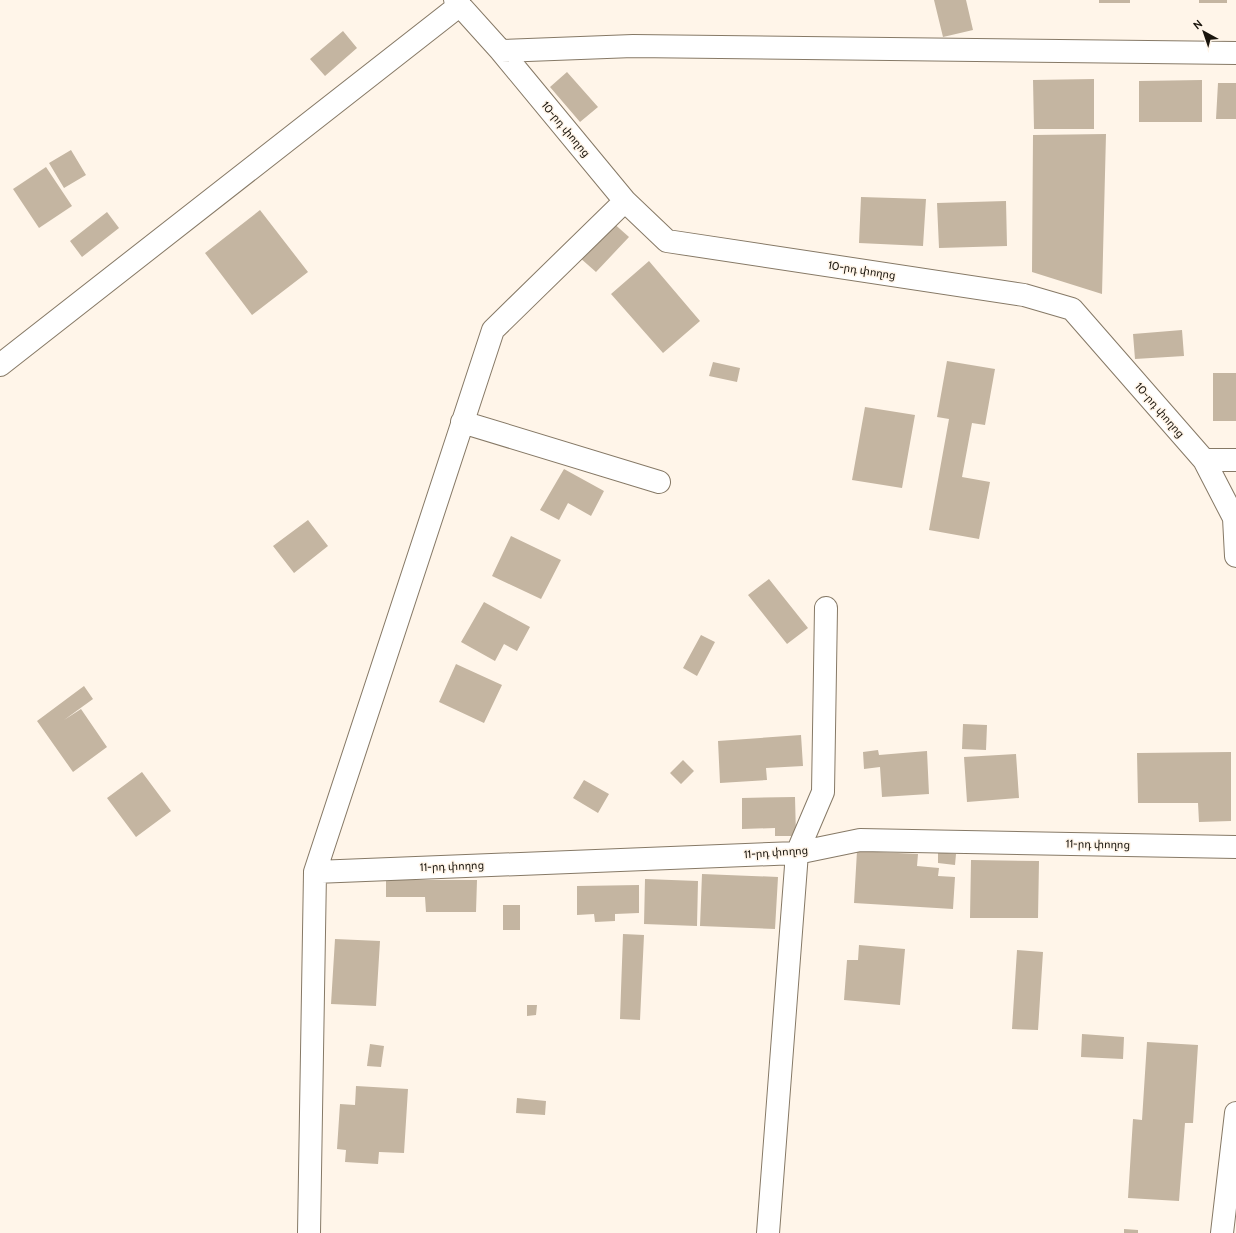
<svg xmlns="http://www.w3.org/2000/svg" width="1236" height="1233" font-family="Cabin,'Noto Sans Armenian',sans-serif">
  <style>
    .building { fill: #c4b5a1 }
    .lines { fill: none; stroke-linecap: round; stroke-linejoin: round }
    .minor-casing { stroke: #867966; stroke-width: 24 }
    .minor { stroke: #fff; stroke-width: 22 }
    .labels { text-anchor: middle; stroke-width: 3; stroke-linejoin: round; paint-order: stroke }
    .street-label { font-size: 11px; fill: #19140c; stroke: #fff5e9 }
  </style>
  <rect width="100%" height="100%" fill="#fff5e9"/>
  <!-- building -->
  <path class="building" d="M934,0h32l7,30 -30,7z
    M1099,0h31v3h-31z
    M1199,0h28v3h-28z
    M343,31l14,17 -32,28 -15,-17z
    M567,72l31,35 -18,15 -30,-35z
    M1094,79v50h-60l-1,-49z
    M1202,80v42h-63v-41z
    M1218,83h18v36h-20z
    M1106,134l-4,160 -70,-22 1,-137z
    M71,150l15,25 -22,13 -15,-25z
    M46,167l26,39 -33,22 -26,-39z
    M861,197l65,2 -3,47 -64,-3z
    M1006,201l1,45 -68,2 -2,-45z
    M260,210l48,62 -56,43 -47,-62z
    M107,212l12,16 -37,29 -12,-16z
    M611,221l18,16 -33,35 -17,-15z
    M649,261l51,60 -37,32 -52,-59z
    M1182,330l2,26 -49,3 -2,-25z
    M947,361l48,8 -10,56 -13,-2 -10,54 28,5 -11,57 -50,-9 20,-111 -12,-2z
    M713,362l27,6 -3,14 -28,-6z
    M1213,373h23v48h-23z
    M865,407l50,8 -13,73 -50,-8z
    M564,469l40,22 -13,25 -23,-13 -9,17 -19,-10z
    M308,520l20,26 -34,27 -21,-27z
    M511,536l50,24 -20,39 -49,-23z
    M769,579l39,49 -21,16 -39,-49z
    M484,602l46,25 -13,24 -13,-7 -9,17 -34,-19z
    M701,635l14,7 -18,34 -14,-8z
    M456,664l46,21 -18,38 -45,-21z
    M84,686l9,13 -29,21 17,-11 26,38 -34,25 -36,-51z
    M963,724l24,1 -1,25 -24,-1z
    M801,735l2,31 -37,2 1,12 -47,3 -2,-42z
    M878,750l1,5 48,-4 2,43 -47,3 -2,-30 -16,2 -1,-17z
    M1231,752v69l-32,1 -1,-19h-60l-1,-50z
    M1016,754l3,44 -52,4 -3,-45z
    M683,760l11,11 -13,13 -11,-11z
    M142,772l29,39 -35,26 -29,-39z
    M584,780l25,14 -11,19 -25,-15z
    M795,797l1,39h-21v-8l-33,1v-31z
    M857,851l61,3 -1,12 22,2 -1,8 17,1 -2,32 -99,-6z
    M938,852l18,2 -1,11 -17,-2z
    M971,860l68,1 -1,57h-68z
    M702,874l76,3 -3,52 -75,-3z
    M645,879l53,2 -1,45 -53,-2z
    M386,880h91l-1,32h-50l-1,-15h-39z
    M639,885v28l-24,1v7l-20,1 -1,-8 -17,1v-29z
    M503,905h17v25h-17z
    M623,934l21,1 -4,85 -20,-1z
    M335,939l45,2 -4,65 -45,-2z
    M859,945l46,4 -5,56 -56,-5 3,-40h11z
    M1017,950l26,2 -5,78 -26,-1z
    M527,1005h10l-1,10 -9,1z
    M1082,1034l42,3 -1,22 -42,-2z
    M1147,1042l51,3 -5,78h-8l-6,78 -51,-3 5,-79 9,1z
    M370,1044l14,2 -3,21 -14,-1z
    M356,1086l52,3 -4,64 -25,-1 -1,12 -33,-2 1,-12 -9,-1 3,-45 15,1z
    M517,1098l29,3 -1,14 -29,-2z
    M1124,1229l14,1v3h-14z"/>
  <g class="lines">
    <!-- minor casing -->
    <g class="minor-casing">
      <path id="minor" d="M455,0l46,51 124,150 42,40 357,54 48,14 132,151 30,58 2,38
        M501,51l132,-5 603,7
        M0,365l460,-360
        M462,422l197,60
        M1204,460h32
        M315,872l482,-19 63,-13 376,7
        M309,1233l6,-361 178,-542 132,-129
        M768,1233l29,-380 26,-61 3,-184
        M1222,1233l14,-120"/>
    </g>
    <!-- minor -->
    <use href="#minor" class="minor"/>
  </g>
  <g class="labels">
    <!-- street labels -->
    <g class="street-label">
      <text transform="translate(566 129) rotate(50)" y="4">10-րդ փողոց</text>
      <text transform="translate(862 270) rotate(9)" y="4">10-րդ փողոց</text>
      <text transform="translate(1160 410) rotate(49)" y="4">10-րդ փողոց</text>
      <text transform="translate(1098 844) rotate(1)" y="4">11-րդ փողոց</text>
      <text transform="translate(776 852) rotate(-4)" y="4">11-րդ փողոց</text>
      <text transform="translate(452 866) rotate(-2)" y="4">11-րդ փողոց</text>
    </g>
  </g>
  <!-- north arrow -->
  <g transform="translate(1204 32) rotate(320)" stroke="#fff5e9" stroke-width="3" paint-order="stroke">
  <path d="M0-3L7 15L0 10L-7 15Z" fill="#19140c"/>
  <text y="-6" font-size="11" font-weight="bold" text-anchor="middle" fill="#19140c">N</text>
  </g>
</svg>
